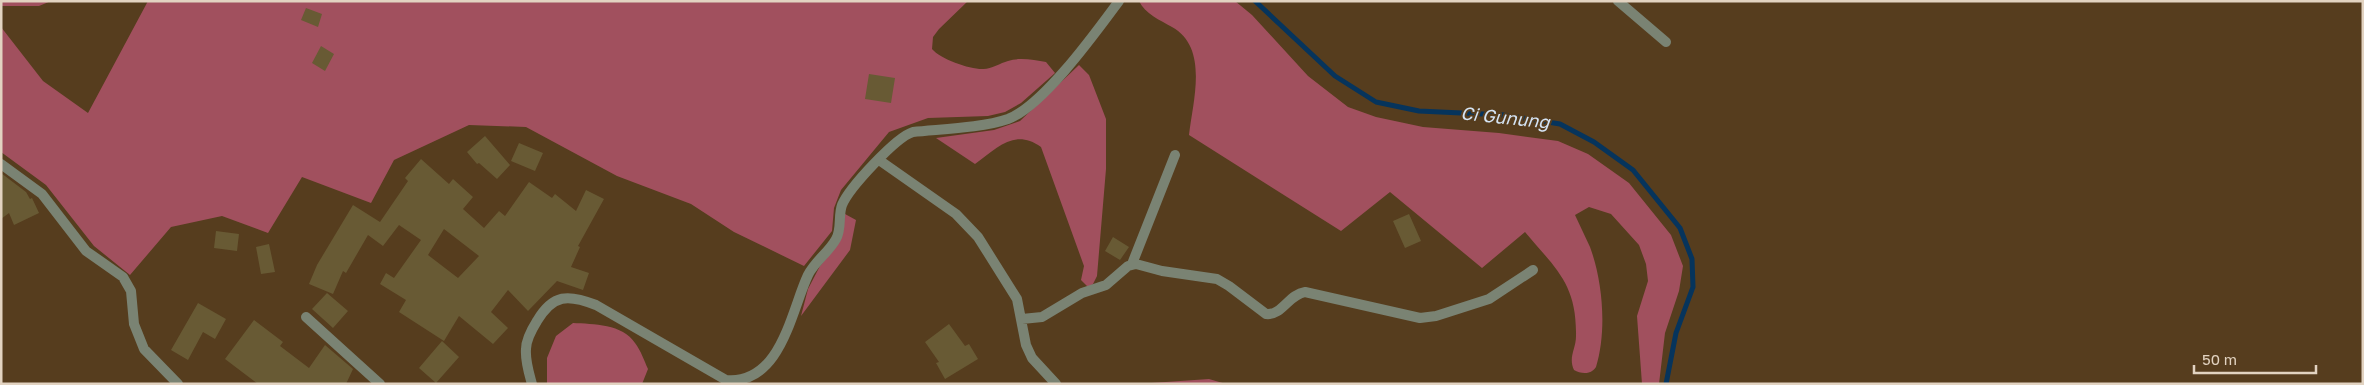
<svg xmlns="http://www.w3.org/2000/svg" width="2364" height="385" font-family="'Golos Text',sans-serif">
  <style>
    .forest { fill: #a1505e }
    .lines { fill: none; stroke-linecap: round; stroke-linejoin: round }
    .stream { stroke: #06345c; stroke-width: 5 }
    .building { fill: #685a34; fill-rule: evenodd }
    .minor { stroke: #7a8373; stroke-width: 10 }
    .labels { text-anchor: middle; stroke-width: 4; stroke-linejoin: round; paint-order: stroke }
    .water-label { font-size: 18px; font-style: italic; fill: #d5e4f4; stroke: #563d1e }
  </style>
  <rect width="100%" height="100%" fill="#563d1e"/>
  <!-- forest -->
  <path class="forest" d="M1,1h50l-12,5h-38z
    M148,1h820l-29,28 -6,8 -1,12c8,10 37,20 50,20 8,1 18,-6 26,-8 12,-4 26,-1 38,1l9,11 -34,30 -16,9 -17,4 -60,2 -39,14 -48,58 -7,18 -2,23 -28,35 -70,-34 -43,-28 -74,-28 -91,-49 -57,-2 -75,35 -23,43 -69,-26 -34,56 -46,-17 -51,11 -41,48 -36,-29 -48,-61 -45,-33v-125l42,54 45,32z
    M1139,1h96l17,14 56,61 40,31 28,10 47,10 76,6 59,8 30,13 41,29 42,52 12,31 -4,25 -14,42 -6,51h-17l-5,-68 11,-35 -2,-17 -7,-19 -28,-31 -22,-7 -14,8c5,11 10,21 15,32 13,35 17,84 6,120 -5,8 -15,7 -22,3 -6,-13 2,-21 2,-34 1,-52 -20,-67 -51,-104l-43,36 -92,-76 -49,39 -152,-96c4,-35 20,-87 -17,-108 -12,-7 -27,-13 -33,-26z
    M1079,65l10,10 17,44v50l-9,107 -4,8 -5,3 -7,-7 3,-14 -43,-119c-27,-19 -43,1 -66,17l-39,-26 58,-8 26,-9z
    M845,214l11,6 -6,30 -49,66 7,-27 12,-23 13,-16 9,-17z
    M573,323c20,1 50,1 62,20 6,8 9,17 13,26l-6,15h-95v-26l9,-22z
    M1209,379l17,5h-89z"/>
  <g class="lines">
    <!-- stream -->
    <path class="stream" d="M1255,1l80,75 41,26 43,9 85,4 56,9 34,18 39,28 47,58 12,31 1,28 -17,46 -10,51"/>
  </g>
  <!-- building -->
  <path class="building" d="M306,8l16,6 -4,13 -17,-7z
    M321,46l13,8 -9,17 -13,-8z
    M869,74l26,4 -4,25 -26,-4z
    M485,136l25,29 -13,14 -18,-16 -2,1 -10,-12z
    M519,143l24,10 -8,18 -24,-10z
    M421,159l28,25 4,-5 20,18 -10,12 21,19 15,-17 6,5 24,-34 23,16 3,-4 21,17 10,-21 18,9 -26,47 2,1 -9,20 18,6 -6,17 -26,-9 -29,30 -20,-21 -17,22 17,16 -15,16 -34,-28 -15,25 -45,-29 7,-12 -26,-16 6,-11 8,5 27,-38 -22,-15 -16,21 -15,-11 -22,38 -3,-2 -10,23 -24,-10 8,-19 36,-60 27,17 28,-41 -3,-3zM444,229l35,27 -21,22 -30,-23z
    M1,173l25,19 4,7 2,-1 7,15 -25,12 -5,-12 -8,6z
    M1409,214l12,27 -16,7 -12,-27z
    M216,231l23,3 -2,17 -23,-3z
    M1113,237l16,10 -9,13 -15,-9z
    M269,244l6,28 -14,2 -5,-27z
    M327,293l21,18 -15,17 -21,-19z
    M198,303l28,16 -11,20 -12,-7 -15,28 -17,-10z
    M254,320l29,22 -3,4 29,22 16,-23 28,24 -7,15h-88l-33,-25z
    M949,324l16,22 4,-2 9,15 -33,20 -9,-16 3,-1 -14,-20z
    M442,341l17,16 -23,26 -17,-15z"/>
  <g class="lines">
    <!-- minor -->
    <path class="minor" d="M1618,1l48,41
      M879,160l77,54 22,23 39,62 9,46 6,13 24,26
      M1,164l41,30 44,57 37,26 8,14 3,33 10,25 34,35
      M1132,264l43,-109
      M306,317l74,67
      M1022,319l20,-2 40,-24 24,-8 22,-19 8,-2 26,7 55,8 12,7 37,28c16,2 23,-20 39,-22l115,26 16,-2 53,-17 44,-29
      M532,384c-3,-11 -7,-23 -6,-35 0,-10 6,-20 11,-28 16,-27 31,-27 59,-16l130,75c55,5 65,-69 82,-105 7,-14 21,-23 28,-36 6,-10 2,-23 6,-34 7,-17 54,-68 71,-73 28,-3 69,-4 95,-13 35,-13 88,-87 111,-118"/>
  </g>
  <g class="labels">
    <!-- water labels -->
    <g class="water-label">
      <text transform="translate(1505 118) rotate(6)" y="6">Ci Gunung</text>
    </g>
  </g>
  <!-- border -->
  <rect width="2364" height="385" fill="none" stroke="#e2d3c1" stroke-width="5"/>
  <!-- scale -->
  <path d="M2194 365v8h122v-8" fill="none" stroke="#e2d3c1" stroke-width="2.5"/>
  <text x="2202" y="365" font-size="15" fill="#e2d3c1" stroke="#563d1e" stroke-width="4" paint-order="stroke">50 m</text>
</svg>
